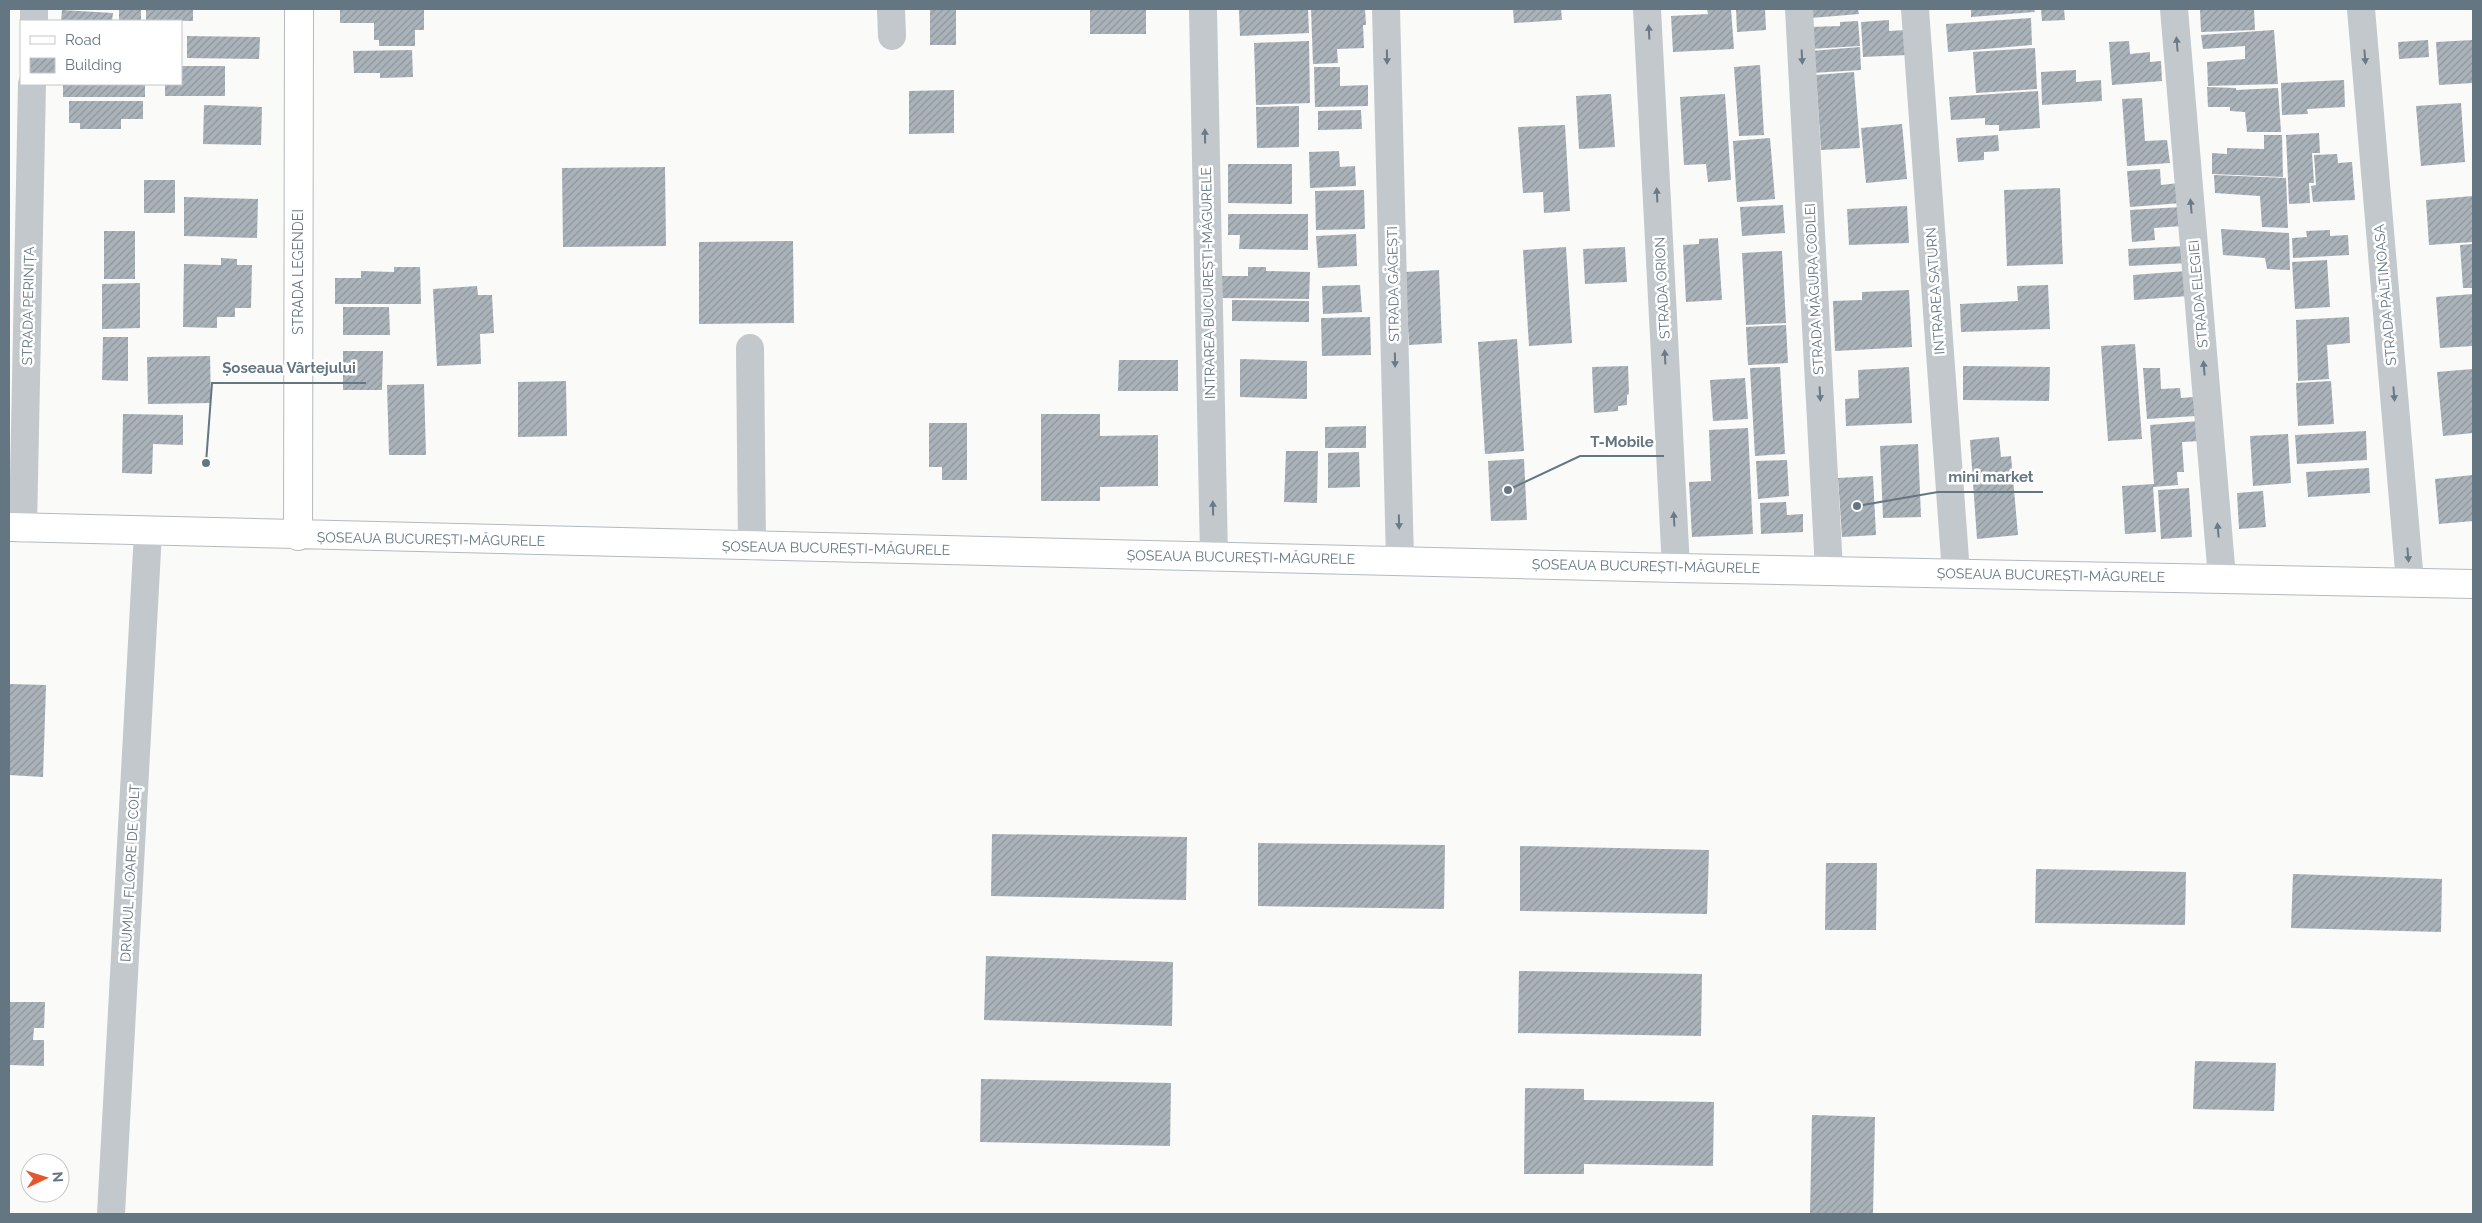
<svg xmlns="http://www.w3.org/2000/svg" width="2482" height="1223" font-family="Raleway,sans-serif">
  <style>
    .building { fill: url(#building-hatch) }
    .lines { fill: none; stroke-linecap: round; stroke-linejoin: round }
    .secondary-casing { stroke: #b3babf; stroke-width: 30 }
    .street { stroke: #c3c8cc; stroke-width: 28 }
    .secondary { stroke: #fff; stroke-width: 28 }
    .oneway { fill: #6a7a87 }
    .labels { text-anchor: middle; stroke-width: 5; stroke-linejoin: round; paint-order: stroke }
    .street-label { font-size: 14px; fill: #657683; stroke: #fff }
    .leader { fill: none; stroke: #657683; stroke-width: 2 }
    .callout-dot { fill: #657683; stroke: #fff; stroke-width: 2 }
    .callout-label { font-size: 15px; text-anchor: middle; font-weight: bold; fill: #657683; stroke: #fff; stroke-width: 5; stroke-linejoin: round; paint-order: stroke }
  </style>
  <defs>
    <pattern id="building-hatch" width="6" height="6" patternUnits="userSpaceOnUse" patternTransform="scale(1.25)"><rect width="6" height="6" fill="#aab3b9"/><path d="M-1 1l2-2M0 6l6-6M5 7l2-2" fill="none" stroke="#8e969c"/></pattern>
  </defs>
  <rect width="100%" height="100%" fill="#fafaf8"/>
  <!-- building -->
  <path class="building" d="M119,9h22v12h-22z
    M146,9h47v12l-47,-1z
    M340,9h84v21h-9v16h-36v-6h-5v-17h-34z
    M930,9h26v36h-26z
    M1090,9h56v25h-56z
    M1248,9h60l1,24 -69,3 -1,-26z
    M1311,9h54l1,16h-3l1,23 -27,1 1,14 -25,1z
    M1513,9h48l1,11 -48,3z
    M1707,9h24l3,40 -61,3 -2,-36 37,-2z
    M1736,9h29l1,21 -29,2z
    M1810,9h48l1,5 -48,4z
    M1971,9h63l1,3 -64,5z
    M2041,9h23l1,11 -23,1z
    M2200,9h54l1,21 -54,2z
    M62,10l51,3 -1,8h-51z
    M2031,18l1,27 -84,7 -2,-28z
    M1889,20v11l17,-1 1,25 -44,2 -2,-35z
    M1858,21l2,25 -50,3 -1,-22 31,-1v-4z
    M2274,30l4,54 -70,2 -1,-24 38,-3v-13l-42,3 -2,-14z
    M187,36l73,1 -1,22 -72,-1z
    M2428,40l1,17 -30,2 -1,-17z
    M2473,40v43l-34,2 -3,-43z
    M1309,41l1,62 -54,2 -2,-62z
    M2129,41l1,13 20,-2v10l11,-1 1,20 -50,4 -3,-43z
    M1860,47l1,23 -49,3 -1,-22z
    M2035,48l2,41 -61,4 -3,-41z
    M412,50l1,27 -33,1v-5h-26l-1,-22z
    M1760,65l4,70 -25,1 -5,-69z
    M181,66h44v30h-60v-12h16z
    M1314,67h26v19l28,-1v21l-53,1z
    M2076,70v12l25,-2 1,21 -60,4 -1,-33z
    M1854,72l6,76 -39,2 -5,-75z
    M2344,80l1,27 -38,2 1,5 -26,1 -1,-32z
    M63,84h82v13h-82z
    M2207,87l29,1v2l42,-2 3,44h-34l-2,-20 -15,-1v-4h-22z
    M954,90v43l-45,1v-43z
    M2038,91l2,37 -41,3v-6h-14v-7l-34,2 -2,-23z
    M1611,94l4,53 -36,2 -3,-53z
    M1725,94l6,86 -23,2 -2,-18 -22,1 -4,-68z
    M2142,98l3,43 22,-1 3,23 -43,3 -5,-67z
    M69,101h74v18h-22v10h-41v-6h-11z
    M2461,103l4,59 -44,4 -5,-60z
    M204,105l58,2 -1,38 -58,-1z
    M1299,106v41l-42,1 -1,-41z
    M1361,110l1,19 -44,1v-19z
    M1902,124l5,55 -41,4 -5,-55z
    M1565,125l5,86 -26,2 -1,-21 -20,1 -5,-66z
    M2319,133l1,20h-8l2,30h-5l1,20 -21,1 -3,-69z
    M1998,135l1,16 -15,1v8l-26,2 -2,-24z
    M2264,135h18l1,42 -71,-3v-21l15,1v-6l37,1z
    M1770,138l5,61 -38,3 -4,-61z
    M1339,151l1,16 15,-1 1,20 -46,2 -1,-36z
    M2337,154l1,9 14,-1 3,38 -42,2 -2,-16 5,-1 -2,-30z
    M1228,164h64v40l-64,-1z
    M665,167l1,79 -103,1 -1,-79z
    M2160,169l1,16 18,-2 2,20 -51,4 -3,-36z
    M2214,175l72,3 2,50 -26,-1 -2,-31 -45,-3z
    M144,180h31v33h-31z
    M2060,188l3,76 -56,2 -3,-76z
    M1364,190l1,39 -49,1 -1,-39z
    M2473,196v46l-44,3 -3,-45z
    M184,197l74,2 -1,39 -73,-2z
    M1783,205l2,28 -43,3 -2,-29z
    M1907,206l2,37 -60,2 -2,-36z
    M2181,207l1,19 -28,2 1,12 -23,2 -2,-32z
    M1228,214h80v36l-69,-1 1,-14h-12z
    M2221,229l68,4 1,37 -23,-1 -2,-11 -42,-3z
    M2330,230v6l18,-1 1,20 -56,3 -1,-20 15,-1 -1,-6z
    M104,231h31v48h-31z
    M1356,234l1,32 -39,2 -2,-32z
    M1718,238l4,62 -36,2 -3,-57 16,-1v-5z
    M793,241l1,82 -95,1v-82z
    M2473,244v44h-10l-3,-43z
    M2187,246l1,17 -59,3 -1,-17z
    M1566,247l6,96 -43,3 -6,-96z
    M1625,247l2,35 -42,2 -2,-35z
    M1782,251l4,72 -40,2 -4,-72z
    M221,258l16,1v6h15l-1,43h-16v9h-18v11l-34,-1 1,-63 37,1z
    M2327,260l3,47 -35,2 -3,-47z
    M394,267h26l1,37h-86v-26h26v-7l33,1z
    M1248,267h18v4l44,1 -1,27 -88,-1v-22h27z
    M1439,270l3,73 -33,2 -4,-73z
    M2187,271l2,25 -55,4 -1,-25z
    M140,283v45l-38,1v-45z
    M1360,285l2,27 -39,2 -1,-28z
    M2048,285l2,44 -89,3 -1,-28 58,-3 -1,-15z
    M477,286l1,9h14l2,38 -14,1 1,30 -44,2 -4,-77z
    M1909,290l3,57 -77,4 -2,-50 29,-1v-8z
    M2473,294v52l-33,2 -4,-51z
    M1232,300l77,1v21l-77,-1z
    M343,307h46l1,28h-47z
    M1370,317l1,38 -49,1 -1,-38z
    M2349,317l1,26 -23,2 2,34 -31,2 -2,-61z
    M1786,325l2,38 -40,2 -2,-38z
    M103,337h25v44l-26,-1z
    M1517,339l7,112 -39,3 -7,-112z
    M2135,344l7,95 -34,2 -7,-95z
    M343,351h40l-1,39h-39z
    M210,356l1,47 -63,1 -1,-47z
    M1240,359l67,2v38l-67,-2z
    M1119,360h59v31h-60z
    M1628,366l1,28 -2,1v10l-9,1v5l-24,2 -2,-46z
    M1963,366l87,1 -1,34 -86,-1z
    M1780,367l5,87 -30,2 -5,-88z
    M1909,367l3,56 -66,3 -1,-27 14,-1 -1,-28z
    M2143,368h17l1,21 19,-1 1,10 13,-1 2,19 -49,3z
    M2473,369v64l-30,3 -6,-64z
    M1745,378l3,41 -35,2 -3,-41z
    M566,381l1,55 -49,1v-55z
    M2331,381l3,43 -36,2 -2,-43z
    M424,384l2,71h-37l-2,-70z
    M123,414l60,1v30l-30,-1 -1,30 -30,-1z
    M1041,414h59v22l58,-1v51l-58,1v14h-59z
    M2198,421l2,20 -18,1 2,30h-7l1,13 -25,2 3,45 -31,2 -3,-48 32,-2 -4,-59z
    M929,423h38v57h-25v-13h-13z
    M1366,426v22h-41v-21z
    M1748,428l5,106 -61,3 -3,-55 22,-1 -2,-51z
    M2366,431l1,29 -70,4 -2,-29z
    M2288,434l3,49 -38,3 -3,-50z
    M1999,437l2,20 10,-1 7,79 -41,4 -7,-99z
    M1918,444l3,73 -38,1 -3,-72z
    M1286,451h32l-1,52 -33,-1z
    M1359,452l1,35 -32,1v-35z
    M1524,459l3,61 -36,1 -3,-60z
    M1787,460l2,36 -31,3 -2,-38z
    M2369,468l1,25 -62,4 -2,-25z
    M2473,475v46l-34,3 -4,-45z
    M1873,476l3,59 -34,2 -4,-59z
    M2189,488l3,49 -31,2 -3,-49z
    M2263,491l3,36 -27,2 -2,-36z
    M1786,502l1,13 16,-1v18l-42,2 -1,-31z
    M9,684l37,1 -3,92 -34,-2z
    M992,834l195,3 -1,63 -195,-4z
    M1258,843l187,2 -1,64 -186,-3z
    M1520,846l189,4 -2,64 -187,-3z
    M1826,863h51l-1,67h-51z
    M2036,869l150,3 -1,53 -150,-2z
    M2293,874l149,5 -1,53 -150,-4z
    M986,956l187,6 -1,64 -188,-6z
    M1519,971l183,3 -1,62 -183,-3z
    M9,1002h36l-1,26h-10l-1,12h11v26l-35,-1z
    M2195,1061l81,2 -2,48 -81,-2z
    M981,1079l190,4 -1,63 -190,-4z
    M1525,1088l59,1v11l130,2 -1,64 -129,-2v10h-60z
    M1812,1115l63,2 -2,97h-63z"/>
  <g class="lines">
    <!-- secondary casing -->
    <g class="secondary-casing">
      <path id="secondary" d="M9,527l1667,41 797,16
        M298,536l1,-527"/>
    </g>
    <!-- street -->
    <path class="street" d="M891,9l1,27
      M1203,9l11,548
      M1386,9l14,551
      M1647,9l29,559
      M1799,9l30,561
      M1915,9l41,564
      M2174,9l48,569
      M2361,9l49,573
      M34,21v-12
      M750,348l2,198
      M23,528l9,-444
      M111,1214l37,-682"/>
    <!-- secondary -->
    <use href="#secondary" class="secondary"/>
  </g>
  <!-- one-way arrows -->
  <defs><path id="oneway-solid" d="M-6-.8H1V-3.2L6.5 0L1 3.2V.8H-6Z" transform="scale(1.25)"/></defs>
  <g class="oneway">
    <use href="#oneway-solid" transform="translate(1649 32) rotate(-93)"/>
    <use href="#oneway-solid" transform="translate(2177 44) rotate(-95)"/>
    <use href="#oneway-solid" transform="translate(1387 57) rotate(89)"/>
    <use href="#oneway-solid" transform="translate(1802 57) rotate(87)"/>
    <use href="#oneway-solid" transform="translate(2365 57) rotate(85)"/>
    <use href="#oneway-solid" transform="translate(1205 136) rotate(-91)"/>
    <use href="#oneway-solid" transform="translate(1657 195) rotate(-93)"/>
    <use href="#oneway-solid" transform="translate(2191 206) rotate(-95)"/>
    <use href="#oneway-solid" transform="translate(1665 357) rotate(-93)"/>
    <use href="#oneway-solid" transform="translate(1395 360) rotate(89)"/>
    <use href="#oneway-solid" transform="translate(2204 368) rotate(-95)"/>
    <use href="#oneway-solid" transform="translate(1820 394) rotate(87)"/>
    <use href="#oneway-solid" transform="translate(2394 394) rotate(85)"/>
    <use href="#oneway-solid" transform="translate(1213 508) rotate(-91)"/>
    <use href="#oneway-solid" transform="translate(1674 519) rotate(-93)"/>
    <use href="#oneway-solid" transform="translate(1399 522) rotate(89)"/>
    <use href="#oneway-solid" transform="translate(2218 530) rotate(-95)"/>
    <use href="#oneway-solid" transform="translate(2408 555) rotate(85)"/>
  </g>
  <g class="labels">
    <!-- street labels -->
    <g class="street-label">
      <text transform="translate(298 272) rotate(-90)" y="5">STRADA LEGENDEI</text>
      <text transform="translate(1208 283) rotate(-91)" y="5">INTRAREA BUCUREȘTI-MĂGURELE</text>
      <text transform="translate(1393 284) rotate(-91)" y="5">STRADA GĂGEȘTI</text>
      <text transform="translate(1662 288) rotate(-93)" y="5">STRADA ORION</text>
      <text transform="translate(1814 289) rotate(-93)" y="5">STRADA MĂGURA CODLEI</text>
      <text transform="translate(1935 291) rotate(-94)" y="5">INTRAREA SATURN</text>
      <text transform="translate(2198 294) rotate(-95)" y="5">STRADA ELEGIEI</text>
      <text transform="translate(2385 295) rotate(-95)" y="5">STRADA PĂLTINOASA</text>
      <text transform="translate(28 306) rotate(-89)" y="5">STRADA PERINIȚA</text>
      <text transform="translate(431 539) rotate(1)" y="5">ȘOSEAUA BUCUREȘTI-MĂGURELE</text>
      <text transform="translate(836 548) rotate(1)" y="5">ȘOSEAUA BUCUREȘTI-MĂGURELE</text>
      <text transform="translate(1241 557) rotate(1)" y="5">ȘOSEAUA BUCUREȘTI-MĂGURELE</text>
      <text transform="translate(1646 566) rotate(1)" y="5">ȘOSEAUA BUCUREȘTI-MĂGURELE</text>
      <text transform="translate(2051 575) rotate(1)" y="5">ȘOSEAUA BUCUREȘTI-MĂGURELE</text>
      <text transform="translate(130 873) rotate(-87)" y="5">DRUMUL FLOARE DE COLȚ</text>
    </g>
  </g>
  <!-- callouts -->
  <path class="leader" d="M206 463L212 383H366M1508 490L1580 456H1664M1857 506L1938 492H2043"/>
  <g class="callout-dot">
    <circle cx="206" cy="463" r="5"/>
    <circle cx="1508" cy="490" r="5"/>
    <circle cx="1857" cy="506" r="5"/>
  </g>
  <g class="callout-label">
    <text x="289" y="373">Șoseaua Vârtejului</text>
    <text x="1622" y="447">T-Mobile</text>
    <text x="1991" y="482">mini market</text>
  </g>
  <!-- border -->
  <rect width="2482" height="1223" fill="none" stroke="#657683" stroke-width="20"/>
  <!-- legend -->
  <rect x="20" y="20" width="162" height="65" fill="#ffffff" stroke="#c1c8cd"/>
  <rect x="30" y="36" width="25" height="8" fill="#ffffff" stroke="#c1c8cd"/>
  <text x="65" y="45" font-size="15" fill="#657683">Road</text>
  <rect x="30" y="58" width="25" height="15" fill="url(#building-hatch)" stroke="#c1c8cd"/>
  <text x="65" y="70" font-size="15" fill="#657683">Building</text>
  <!-- north arrow -->
  <g transform="translate(45 1178) rotate(86)"><circle r="24" fill="#ffffff" stroke="#c1c8cd"/>
  <path d="M0-4L9 19L0 12L-9 19Z" fill="#e4572e"/>
  <text y="-8" font-size="14" font-weight="bold" text-anchor="middle" fill="#657683">N</text>
  </g>
</svg>
